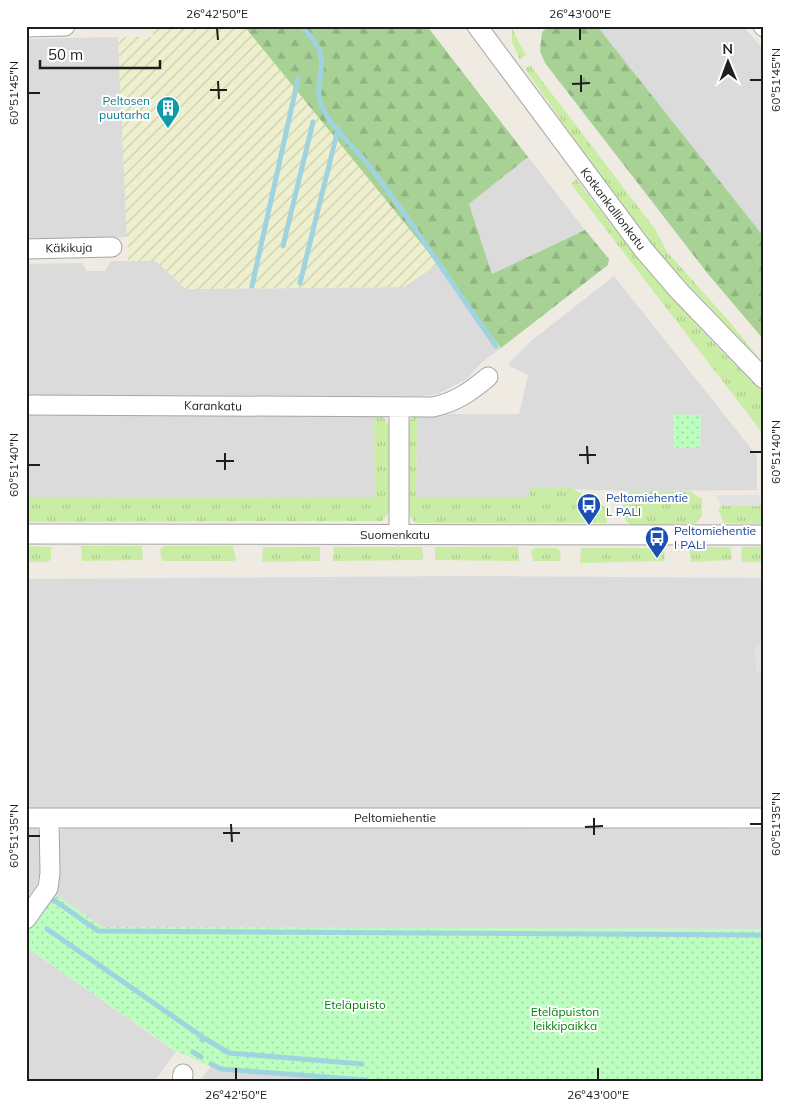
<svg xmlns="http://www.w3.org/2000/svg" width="790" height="1108" font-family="Mulish,sans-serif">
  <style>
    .residential { fill: #dcdbdb }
    .farmland { fill: url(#farmland-furrows) }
    .grass { fill: url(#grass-tufts) }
    .forest { fill: url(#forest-firs) }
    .park { fill: url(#park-dots) }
    .parking { fill: #e2e2e2 }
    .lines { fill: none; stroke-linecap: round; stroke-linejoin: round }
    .stream { stroke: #a0d3e0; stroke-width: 5 }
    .minor-casing { stroke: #a5a5a5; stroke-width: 21 }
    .minor { stroke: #fff; stroke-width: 19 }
    .ticks { fill: none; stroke: #1e1e1e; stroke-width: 2 }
    .labels { text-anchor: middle; stroke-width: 4; stroke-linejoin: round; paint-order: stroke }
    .culture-label { font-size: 12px; fill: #0d838f; stroke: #fff; text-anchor: end }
    .street-label { font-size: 12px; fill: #1e1e1e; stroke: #fff }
    .transit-label { font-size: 12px; fill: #164399; stroke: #fff; text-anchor: start }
    .park-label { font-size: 12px; fill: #04830c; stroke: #fff }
    .neatline { fill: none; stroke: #1e1e1e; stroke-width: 2 }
    .ticks-label { font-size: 12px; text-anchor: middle; fill: #1e1e1e }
  </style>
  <defs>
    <pattern id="farmland-furrows" width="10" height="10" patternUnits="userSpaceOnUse" patternTransform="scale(1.25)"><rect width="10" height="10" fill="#eef0cd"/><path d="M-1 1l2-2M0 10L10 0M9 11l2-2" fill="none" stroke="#cccdb0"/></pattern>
    <pattern id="grass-tufts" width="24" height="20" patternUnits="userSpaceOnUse" patternTransform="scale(1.25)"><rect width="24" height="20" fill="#caeda5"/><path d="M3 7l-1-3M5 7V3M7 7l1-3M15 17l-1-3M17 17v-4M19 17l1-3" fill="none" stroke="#adcb8e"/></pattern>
    <pattern id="forest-firs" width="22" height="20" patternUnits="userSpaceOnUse" patternTransform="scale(1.25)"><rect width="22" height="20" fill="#a8d295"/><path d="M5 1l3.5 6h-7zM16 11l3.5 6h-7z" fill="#90b480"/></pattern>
    <pattern id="park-dots" width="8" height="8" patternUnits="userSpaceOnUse" patternTransform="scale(1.25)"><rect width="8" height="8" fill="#bcfdc0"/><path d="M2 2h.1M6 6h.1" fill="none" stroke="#a1d8a5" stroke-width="1.8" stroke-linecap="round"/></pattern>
  </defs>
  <rect width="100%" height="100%" fill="#efebe3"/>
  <!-- residential -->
  <path class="residential" d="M597,26h146l21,24v187z
    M118,37l9,200 -101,3v-201z
    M528,157l57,73 -93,44 -23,-70z
    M111,261h45l30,28 218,-2 34,-23 63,84 -20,15 -14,16 -29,15 -18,2 -394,-1v-131l57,-1 3,8h19z
    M614,276l143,180v34l-123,1 -104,-3v10h-114l1,-84h102l9,-39 -19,-9v-3l22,-22z
    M26,414l348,1 1,83 -349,-1z
    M459,576l305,2v230l-738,3v-232z
    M65,827l699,2v100l-661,-2 -50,-34 5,-61z
    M26,828h11l3,5v41l-3,10 -11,17z
    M26,947l150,105 -22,30h-128z
    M211,1066l8,4 112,10v2h-132z"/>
  <!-- farmland -->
  <path class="farmland" d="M153,26h91l194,238 -34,23 -218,2 -30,-28h-28l-10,-224h35z"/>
  <!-- grass -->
  <path class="grass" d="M512,29l14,26 -6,5 -8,-18z
    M530,65l125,164 13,24 61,68 33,41 -95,-99 -42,-52 -100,-142z
    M576,179c58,75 119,149 188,214v42l-193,-251z
    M417,414l-1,84h114v-10h41l36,20v15h-192l-7,-11v-85l2,-7z
    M374,415l9,2 7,10v78l-1,7 -7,9 -356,1v-25l349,1z
    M630,491h60l12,8v17l-7,8 -64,1 -4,-3c-6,-11 -6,-22 3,-31z
    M721,506h43v18l-40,-1 -6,-13z
    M26,546l25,1v12l-3,3h-22z
    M81,546h61l1,14 -61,1z
    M164,546h69l3,13 -2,2h-72l-2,-12z
    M263,547h57v14l-58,1z
    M334,547h88l1,13 -90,1z
    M518,547l1,14 -84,-1v-13z
    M691,547h38l2,2 1,11 -41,2 -2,-13z
    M742,547h22v15h-23z
    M535,548h22l3,3 1,10h-28l-2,-10z
    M581,548h83l1,13 -85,2z"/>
  <!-- forest -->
  <path class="forest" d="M244,26h183l101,131 -59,47 23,70 93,-44 24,29 -1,6 -107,83 -63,-84z
    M549,26h48l167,211v103l-56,-66 -163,-211 -5,-12 2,-19z"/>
  <!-- park -->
  <path class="park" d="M673,414l28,1 -1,33h-27z
    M53,893l50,34 661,2v153h-433v-2l-112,-10 -43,-19 -150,-104v-16z"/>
  <!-- parking -->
  <path class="parking" d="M716,495h42l6,11h-43z
    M764,641v31h-8l-1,-24z"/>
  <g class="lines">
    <!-- stream -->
    <path class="stream" d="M301,26c40,37 7,53 22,83 11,22 34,40 48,59 44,58 83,119 125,178
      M283,246l30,-124
      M300,283l38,-154
      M252,286l46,-207
      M54,900l44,31 666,4
      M47,929l157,109 -2,2
      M204,1038l25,15 133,11
      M193,1052l8,5
      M211,1064l10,5 144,11
      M379,1081l10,1"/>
    <!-- minor casing -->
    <g class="minor-casing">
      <path id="minor" d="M477,26l166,223 37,43 84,87
        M763,26l1,1
        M26,27l39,-1
        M26,249l86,-2
        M26,405l407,2c23,-5 37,-15 55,-30
        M26,534l738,1
        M399,535v-128
        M26,818h738
        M26,919l22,-31 2,-15 -1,-55
        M182,1082l1,-8"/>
    </g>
    <!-- minor -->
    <use href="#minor" class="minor"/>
  </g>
  <!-- ticks -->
  <path class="ticks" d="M217,28l1,12M580,28v12M581,75v17M750,80h12M218,81l1,18M572,84l18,-1M210,90h17M28,93h12M587,446l1,18M750,452h12M225,453v17M579,455h17M216,461h18M28,465h12M594,818v17M231,824l1,18M750,824h12M585,827l18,-1M223,833h17M28,836h12M236,1068v12M598,1068v12"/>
  <!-- icons -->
  <defs>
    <g id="building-pin" transform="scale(1.25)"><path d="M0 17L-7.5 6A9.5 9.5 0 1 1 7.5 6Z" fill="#0f9aa8" stroke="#fff"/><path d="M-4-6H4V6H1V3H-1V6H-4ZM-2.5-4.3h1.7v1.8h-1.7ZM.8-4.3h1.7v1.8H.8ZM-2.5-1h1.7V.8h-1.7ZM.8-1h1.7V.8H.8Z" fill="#fff"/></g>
    <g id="bus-pin" transform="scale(1.25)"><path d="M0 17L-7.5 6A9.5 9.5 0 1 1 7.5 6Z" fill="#1a4fb4" stroke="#fff"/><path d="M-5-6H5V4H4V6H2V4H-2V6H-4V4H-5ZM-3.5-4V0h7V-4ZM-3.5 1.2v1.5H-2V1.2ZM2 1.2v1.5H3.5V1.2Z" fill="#fff"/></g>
  </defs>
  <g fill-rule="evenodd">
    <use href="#building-pin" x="168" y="108"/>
    <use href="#bus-pin" x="589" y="505"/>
    <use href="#bus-pin" x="657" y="538"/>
  </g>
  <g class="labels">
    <!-- culture labels -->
    <g class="culture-label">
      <text x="150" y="105">Peltosen<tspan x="150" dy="14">puutarha</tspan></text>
    </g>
    <!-- street labels -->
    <g class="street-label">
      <text transform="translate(613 209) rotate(53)" y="4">Kotkankallionkatu</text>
      <text transform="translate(69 248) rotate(-1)" y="4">Käkikuja</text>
      <text transform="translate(213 406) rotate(1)" y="4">Karankatu</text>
      <text x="395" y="539">Suomenkatu</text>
      <text x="395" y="822">Peltomiehentie</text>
    </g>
    <!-- transit labels -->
    <g class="transit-label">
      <text x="606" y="502">Peltomiehentie<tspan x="606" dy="14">L PALI</tspan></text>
      <text x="674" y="535">Peltomiehentie<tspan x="674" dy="14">I PALI</tspan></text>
    </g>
    <!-- park labels -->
    <g class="park-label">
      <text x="355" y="1009">Eteläpuisto</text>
      <text x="565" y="1016">Eteläpuiston<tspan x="565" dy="14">leikkipaikka</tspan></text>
    </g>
  </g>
  <!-- border -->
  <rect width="790" height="1108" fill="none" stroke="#ffffff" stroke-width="55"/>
  <!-- north arrow -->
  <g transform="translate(728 62) rotate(359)" stroke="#ffffff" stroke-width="4" paint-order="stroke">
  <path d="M0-4L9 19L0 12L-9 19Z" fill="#1e1e1e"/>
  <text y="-8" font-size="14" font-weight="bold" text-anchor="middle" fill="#1e1e1e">N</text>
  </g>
  <!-- scale -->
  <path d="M40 60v8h120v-8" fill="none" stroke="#1e1e1e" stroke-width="2.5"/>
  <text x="48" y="60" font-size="15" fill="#1e1e1e" stroke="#ffffff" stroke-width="4" paint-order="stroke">50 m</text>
  <rect x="28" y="28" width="734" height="1052" class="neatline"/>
  <g class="ticks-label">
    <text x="217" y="18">26°42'50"E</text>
    <text x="580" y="18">26°43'00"E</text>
    <text transform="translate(776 80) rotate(-90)" y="4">60°51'45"N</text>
    <text transform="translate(14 93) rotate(-90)" y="4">60°51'45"N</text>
    <text transform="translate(776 452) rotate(-90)" y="4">60°51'40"N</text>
    <text transform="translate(14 465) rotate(-90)" y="4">60°51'40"N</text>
    <text transform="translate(776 824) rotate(-90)" y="4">60°51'35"N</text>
    <text transform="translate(14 836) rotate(-90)" y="4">60°51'35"N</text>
    <text x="236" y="1099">26°42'50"E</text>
    <text x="598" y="1099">26°43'00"E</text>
  </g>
</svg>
